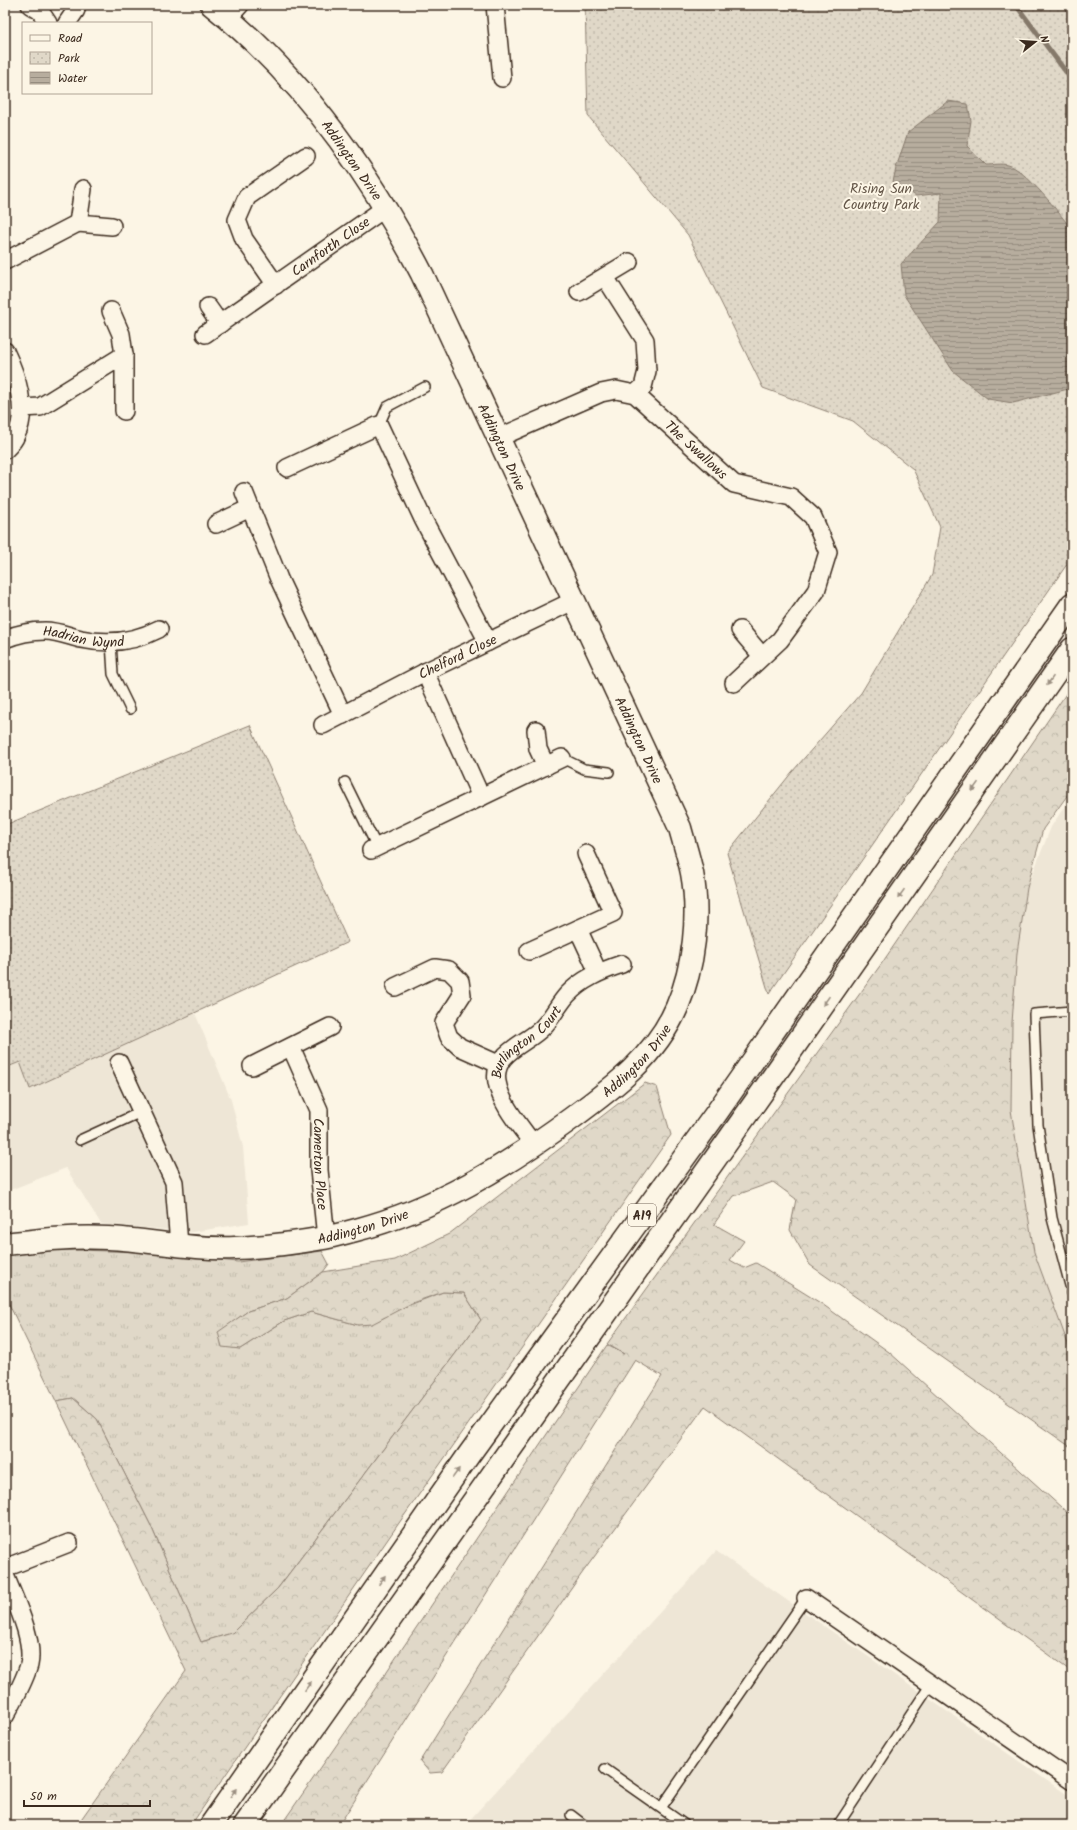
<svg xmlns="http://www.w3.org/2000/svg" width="1077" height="1830" font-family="Kalam,sans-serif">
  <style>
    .built { fill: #eee6d6 }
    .grass { fill: url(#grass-tufts); stroke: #8e8173 }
    .forest { fill: url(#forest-crowns); stroke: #8e8173 }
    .park { fill: url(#park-dots); stroke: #8e8173 }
    .water { fill: url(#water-rules); stroke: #85796b }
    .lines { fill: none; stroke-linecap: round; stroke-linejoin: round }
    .stream { stroke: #85796b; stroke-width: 5 }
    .lane-casing { stroke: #3b2a1e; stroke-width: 12 }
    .street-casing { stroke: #3b2a1e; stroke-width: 20 }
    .secondary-casing { stroke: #3b2a1e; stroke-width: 25 }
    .highway-casing { stroke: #3b2a1e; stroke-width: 25 }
    .lane { stroke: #fcf5e5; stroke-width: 9 }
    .street { stroke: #fcf5e5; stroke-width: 17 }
    .secondary { stroke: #fcf5e5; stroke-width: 22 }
    .highway { stroke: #fcf5e5; stroke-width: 22 }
    .oneway { fill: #9c9082 }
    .labels { text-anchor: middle; stroke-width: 4; stroke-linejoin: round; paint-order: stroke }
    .shield { fill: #fcf5e5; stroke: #75675a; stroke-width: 1 }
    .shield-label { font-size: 13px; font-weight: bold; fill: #3b2a1e }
    .street-label { font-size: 14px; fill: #3b2a1e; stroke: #fcf5e5 }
    .park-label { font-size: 14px; fill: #645648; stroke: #fcf5e5 }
  </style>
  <defs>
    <pattern id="grass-tufts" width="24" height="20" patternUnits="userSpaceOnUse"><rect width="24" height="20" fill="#e0d8c8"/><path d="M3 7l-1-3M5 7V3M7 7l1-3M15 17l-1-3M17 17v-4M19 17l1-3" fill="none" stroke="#c1baab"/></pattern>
    <pattern id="forest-crowns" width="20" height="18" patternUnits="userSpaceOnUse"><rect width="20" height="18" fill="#e0d8c8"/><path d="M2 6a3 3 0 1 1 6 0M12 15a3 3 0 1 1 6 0" fill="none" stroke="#c1baab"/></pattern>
    <pattern id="park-dots" width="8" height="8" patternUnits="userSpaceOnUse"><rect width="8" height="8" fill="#e0d8c8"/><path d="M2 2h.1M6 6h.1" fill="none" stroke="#c1baab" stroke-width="1.8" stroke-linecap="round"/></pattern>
    <pattern id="water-rules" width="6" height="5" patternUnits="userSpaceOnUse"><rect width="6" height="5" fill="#b7ad9e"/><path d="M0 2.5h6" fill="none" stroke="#968d80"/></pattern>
  </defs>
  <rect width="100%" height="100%" fill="#fcf5e5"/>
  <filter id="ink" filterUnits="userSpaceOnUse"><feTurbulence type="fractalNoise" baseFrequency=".025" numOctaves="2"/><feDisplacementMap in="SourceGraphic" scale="8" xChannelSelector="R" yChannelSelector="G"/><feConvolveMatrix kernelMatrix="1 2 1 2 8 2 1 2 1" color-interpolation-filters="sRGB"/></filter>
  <g filter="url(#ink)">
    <!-- built -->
    <path class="built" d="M250,725l98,217 -153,71 36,87 12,47 6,76 -57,9 -91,-8 -35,-56 -61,24v-367z
      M1072,795v560l-38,-103 -23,-142 1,-87 5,-70 10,-65 24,-61z
      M716,1551l356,247v27h-607z"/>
    <!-- grass -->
    <path class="grass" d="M18,1250h59l64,2 97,10 84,-11 7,13 -6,8 -36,26 -39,13 -29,21 3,14 18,3 44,-28 27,-9 47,13 85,-33 21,1 17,27 -203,268 -46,45 -31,9 -50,-116 -54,-107 -24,-21 -17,3 -51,-105v-40z"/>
    <!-- forest -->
    <path class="forest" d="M1072,685v104l-29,40 -16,59 -10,65 -5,70 -1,87 23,142 38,103v93l-262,-183 -20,-35 6,-31 -23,-17 -39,14 -20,28 30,17 -14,19 14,8 12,-5 66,41 67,48 183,165v155l-367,-266 -122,166 -141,200 -12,1 -10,-12 242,-385 -27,-16 -296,465h-58l77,-111 249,-369 17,9 -17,-10 275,-381z
      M645,1083l12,4 14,48 -272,388 -208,302h-114l109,-154 -130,-270 17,-3 24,21 54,107 50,116 31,-9 46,-45 203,-268 -17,-27 -21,-1 -31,11 -40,21 -14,1 -47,-13 -27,9 -44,28 -18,-2 -4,-15 30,-21 39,-13 36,-26 72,-12 54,-26z"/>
    <!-- park -->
    <path class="park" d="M585,5h487v552l-303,437 -42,-141 65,-81 69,-79 71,-118 8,-48 -27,-58 -60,-48 -90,-33 -75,-153 -100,-119z
      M250,725l98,217 -318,147 -10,-27 -15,6v-243z"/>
    <!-- water -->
    <path class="water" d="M948,101l20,3 3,17 -4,25 19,19c7,0 15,-2 22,0 16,3 54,51 64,65v158l-59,15 -25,-4 -35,-28 -49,-76 -3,-31 39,-42 1,-29 -25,3 -23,-14 3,-14 12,-36z"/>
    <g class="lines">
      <!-- stream -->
      <path class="stream" d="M1016,5l56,75"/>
      <!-- lane casing -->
      <g class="lane-casing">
        <path id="lane" d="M379,425l8,-18 38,-20
          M111,642l2,32 17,35
          M562,758l22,11 25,3
          M345,782l32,65
          M1072,1011l-38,3 4,111 14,93 20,75
          M80,1140l61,-28
          M605,1769l80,56
          M661,1808l145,-210
          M571,1815l13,10
          M838,1825l93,-141"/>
      </g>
      <!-- street casing -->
      <g class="street-casing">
        <g id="street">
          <path d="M30,5l10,6 8,12"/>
          <path d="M495,5l7,73"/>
          <path d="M228,18l12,-13"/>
          <path d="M67,23l9,-13"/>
          <path d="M83,189l-5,34 34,3"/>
          <path d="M5,261l73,-38"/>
          <path d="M605,277l40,63 2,31 -4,16 -8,7"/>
          <path d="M276,285l-32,-46 -7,-19 10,-23 59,-41"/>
          <path d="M579,292l50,-30"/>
          <path d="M208,307l12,17"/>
          <path d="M111,311l10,23 3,21v56"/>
          <path id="s1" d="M205,334l180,-126"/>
          <path d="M5,351c11,23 24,60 11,84 -2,6 -7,11 -11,15"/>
          <path d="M22,408l18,-1 84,-52"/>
          <path id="s2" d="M498,438l103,-45 15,-3 19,4 99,90 57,13 22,20 15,35 -12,39 -36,49 -46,43"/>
          <path d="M287,468l92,-43 44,94 65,123"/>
          <path d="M244,492l35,87 64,136"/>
          <path d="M216,524l34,-16"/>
          <path d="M740,630l22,26"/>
          <path id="s3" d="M5,639c12,-5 26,-8 40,-8 12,0 24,5 36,8 28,6 53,3 78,-10"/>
          <path d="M425,672l56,125"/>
          <path id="s4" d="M323,725l102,-53 148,-71"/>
          <path d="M536,730l2,19 8,17"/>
          <path d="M371,850l191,-92"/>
          <path d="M578,929l20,43"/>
          <path d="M529,951l84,-38 -27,-59"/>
          <path d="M395,987l40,-19 14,2 11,11 2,14 -18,28 5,14 11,10 38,17"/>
          <path id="s5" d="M291,1047l28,63v60l7,68"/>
          <path d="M119,1063l55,119 5,63"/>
          <path d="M252,1066l78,-39"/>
          <path id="s6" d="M534,1145c-13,-18 -33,-40 -37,-63 -5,-30 29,-37 46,-55 9,-9 15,-22 24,-32 15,-16 34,-24 55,-31"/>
          <path d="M5,1568l64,-25"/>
          <path d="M5,1575c9,24 30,64 24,90 -5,17 -15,35 -24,51"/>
          <path d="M806,1598l266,183"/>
        </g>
      </g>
      <!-- secondary casing -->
      <g class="secondary-casing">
        <g id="secondary">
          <path id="s7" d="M5,1244c34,-4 69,-8 103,-6 42,2 85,12 127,10 29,-1 60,-5 89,-10 10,-2 21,-5 32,-8 80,-21 149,-63 216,-112 41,-30 84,-62 105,-111 17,-40 23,-91 15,-134 -3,-15 -8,-30 -12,-45l-258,-554c-53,-102 -120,-197 -210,-269"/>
        </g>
      </g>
      <!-- highway casing -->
      <g class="highway-casing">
        <path id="highway" d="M211,1825l257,-369 247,-341 357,-511
          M245,1825l523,-741 304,-435"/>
      </g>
      <!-- lane -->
      <use href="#lane" class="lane"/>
      <!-- street -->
      <use href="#street" class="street"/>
      <!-- secondary -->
      <use href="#secondary" class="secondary"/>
      <!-- highway -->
      <use href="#highway" class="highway"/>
    </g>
    <!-- one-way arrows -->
    <defs><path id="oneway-solid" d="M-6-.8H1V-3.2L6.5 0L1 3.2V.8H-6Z"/></defs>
    <g class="oneway">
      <use href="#oneway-solid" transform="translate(1050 681) rotate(125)"/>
      <use href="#oneway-solid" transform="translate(975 787) rotate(125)"/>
      <use href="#oneway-solid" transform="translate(901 894) rotate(125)"/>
      <use href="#oneway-solid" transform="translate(826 1001) rotate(125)"/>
      <use href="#oneway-solid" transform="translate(456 1473) rotate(-55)"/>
      <use href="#oneway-solid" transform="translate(382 1580) rotate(-55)"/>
      <use href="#oneway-solid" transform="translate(308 1686) rotate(-55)"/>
      <use href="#oneway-solid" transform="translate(233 1793) rotate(-55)"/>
    </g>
  </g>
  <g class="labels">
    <!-- shield labels -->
    <rect class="shield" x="628" y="1204" width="28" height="22" rx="3"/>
    <g class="shield-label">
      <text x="642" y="1220">A19</text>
    </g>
    <!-- street labels -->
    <g class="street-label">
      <text transform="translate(352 160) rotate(55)" y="5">Addington Drive</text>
      <text dy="5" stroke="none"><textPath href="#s1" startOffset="153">Carnforth Close</textPath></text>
      <text transform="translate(502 447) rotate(65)" y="5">Addington Drive</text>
      <text dy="5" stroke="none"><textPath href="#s2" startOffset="230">The Swallows</textPath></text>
      <text dy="5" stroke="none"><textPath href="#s3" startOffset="80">Hadrian Wynd</textPath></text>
      <text dy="5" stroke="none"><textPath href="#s4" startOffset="151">Chelford Close</textPath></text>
      <text transform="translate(639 740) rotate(65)" y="5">Addington Drive</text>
      <text dy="5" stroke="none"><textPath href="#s6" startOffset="126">Burlington Court</textPath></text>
      <text dy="5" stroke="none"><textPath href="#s7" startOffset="685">Addington Drive</textPath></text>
      <text dy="5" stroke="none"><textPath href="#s5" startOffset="123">Camerton Place</textPath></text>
      <text dy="5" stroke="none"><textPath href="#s7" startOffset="361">Addington Drive</textPath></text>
    </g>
    <!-- park labels -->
    <g class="park-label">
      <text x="881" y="193">Rising Sun<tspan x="881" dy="16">Country Park</tspan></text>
    </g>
  </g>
  <!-- margin -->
  <rect width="1077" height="1830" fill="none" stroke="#fcf5e5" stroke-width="20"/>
  <rect x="10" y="10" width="1057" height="1810" fill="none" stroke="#3b2a1e" stroke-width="1.5" filter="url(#ink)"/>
  <!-- legend -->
  <rect x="22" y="22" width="130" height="72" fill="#fcf5e5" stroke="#afa495"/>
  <rect x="30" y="35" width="20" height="6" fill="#fcf5e5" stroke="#afa495"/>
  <text x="58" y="42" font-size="12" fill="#3b2a1e">Road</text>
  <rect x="30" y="52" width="20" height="12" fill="url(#park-dots)" stroke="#afa495"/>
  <text x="58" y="62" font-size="12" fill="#3b2a1e">Park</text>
  <rect x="30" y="72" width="20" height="12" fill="url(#water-rules)" stroke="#afa495"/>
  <text x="58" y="82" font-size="12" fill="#3b2a1e">Water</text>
  <!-- north arrow -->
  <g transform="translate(1035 42) rotate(73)" stroke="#fcf5e5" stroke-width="3" paint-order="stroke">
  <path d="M0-3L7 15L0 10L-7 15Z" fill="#3b2a1e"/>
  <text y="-6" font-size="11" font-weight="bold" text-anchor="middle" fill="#3b2a1e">N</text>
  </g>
  <!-- scale -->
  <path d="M24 1800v6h126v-6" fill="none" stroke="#3b2a1e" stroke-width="2"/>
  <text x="30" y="1800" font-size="12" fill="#3b2a1e" stroke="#fcf5e5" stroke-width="3" paint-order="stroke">50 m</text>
</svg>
